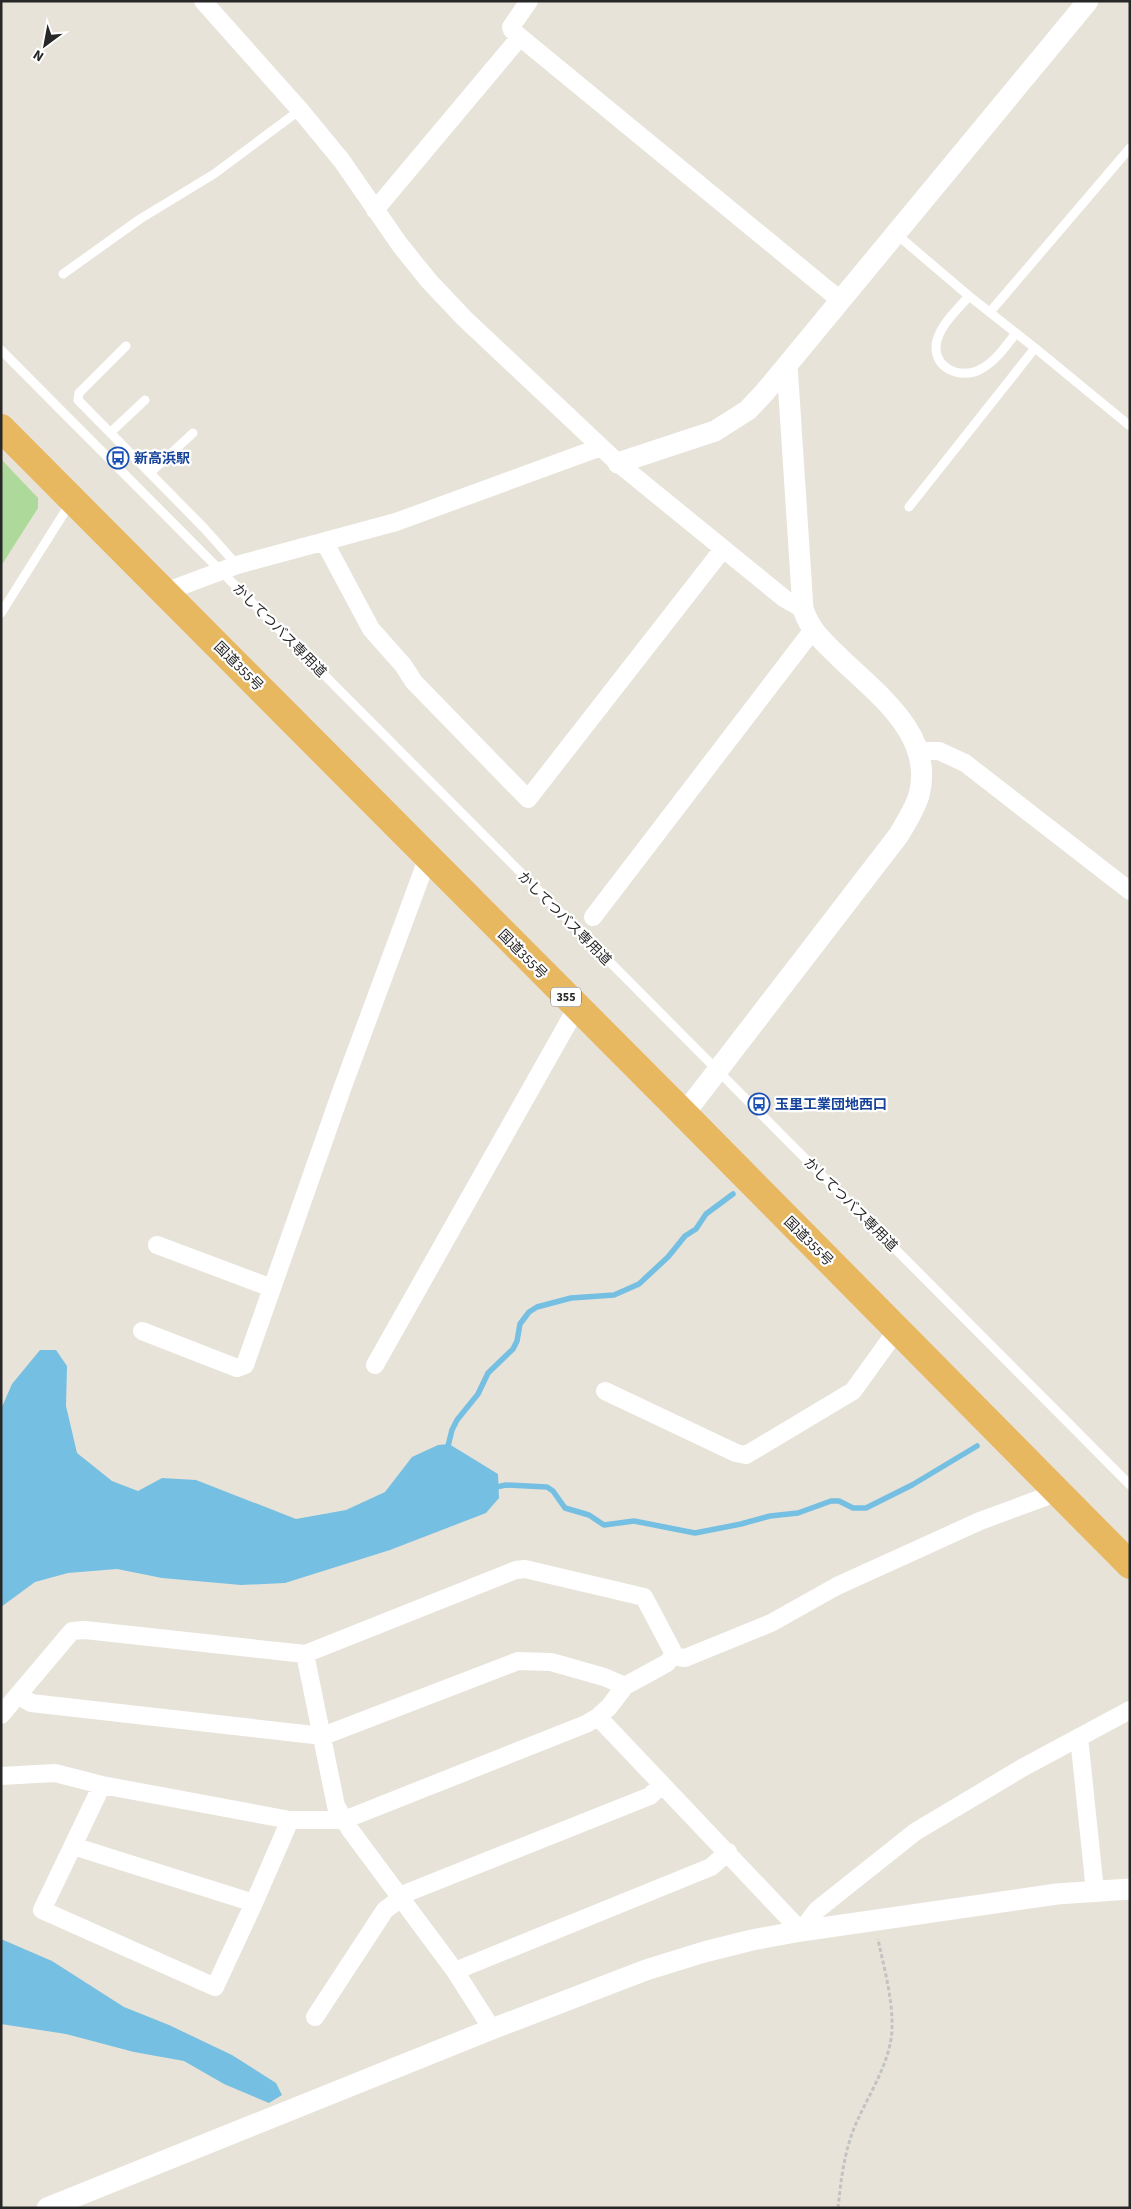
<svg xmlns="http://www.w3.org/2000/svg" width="1131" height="2209" font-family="'Source Sans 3','Noto Sans JP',sans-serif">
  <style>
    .green { fill: #adda9a }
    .water { fill: #75bfe2 }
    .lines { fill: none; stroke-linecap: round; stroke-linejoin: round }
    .stream { stroke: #75bfe2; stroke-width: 5.5 }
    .path { stroke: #c3c3c3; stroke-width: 3; stroke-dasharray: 4 2.5; stroke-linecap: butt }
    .service { stroke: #fff; stroke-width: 9 }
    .minor { stroke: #fff; stroke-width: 18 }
    .tertiary { stroke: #fff; stroke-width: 21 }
    .trunk { stroke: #e8b861; stroke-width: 28 }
    .labels { text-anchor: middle; stroke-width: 4.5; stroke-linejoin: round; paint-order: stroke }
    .shield { fill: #fff; stroke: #686868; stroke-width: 1 }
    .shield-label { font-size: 12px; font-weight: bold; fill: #272727 }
    .transit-label { font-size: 14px; font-weight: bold; fill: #164399; stroke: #fff; text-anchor: start }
    .street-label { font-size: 14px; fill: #272727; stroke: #fff }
  </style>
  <rect width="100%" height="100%" fill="#e8e3d9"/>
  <!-- green -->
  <path class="green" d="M1,459l37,39v10l-37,58z"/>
  <!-- water -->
  <path class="water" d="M40,1350h16l11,16 -1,40 11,47 35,28 26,10 24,-13 34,2 100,39 50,-9 39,-18 27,-35 26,-12 11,-1 49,30 1,24 -13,15 -96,37 -105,33 -44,2 -79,-7 -45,-9 -49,4 -33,9 -34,25v-198l11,-25z
    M1,1939l51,22 72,46 45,18 63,30 44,28 6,12 -13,8 -45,-19 -40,-23 -50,-9 -68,-18 -65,-10z"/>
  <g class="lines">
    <!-- stream -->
    <path class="stream" d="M447,1450l5,-20 5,-10 21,-26 10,-21 25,-24 4,-8 3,-17 9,-12 8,-5 34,-9 43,-3 25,-11 29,-27 17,-21 11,-7 10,-15 27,-20
      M491,1488l15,-3 41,2 6,4 12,17 24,7 15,10 30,-4 61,12 46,-9 29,-8 28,-3 33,-12h8l14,7h13l46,-23 65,-39"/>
    <!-- path -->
    <path class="path" d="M838,2208c3,-28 6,-56 17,-82 13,-31 35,-62 37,-96 1,-31 -8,-62 -14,-91"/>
    <!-- service -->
    <path class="service" d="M895,233l74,63 66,52
      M63,274l77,-55 74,-45 86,-64
      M969,296c-11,13 -27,27 -32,44 -7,27 23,41 44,29 15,-8 25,-23 35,-36
      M990,312l140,-164
      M126,346l-47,47 -1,7 126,128 33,37
      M1,350l1129,1135
      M111,432l34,-32
      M151,472l42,-39
      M909,507l126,-159 95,78
      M1,613l70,-111"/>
    <!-- minor -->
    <path class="minor" d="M203,1l97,109 42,51 58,84 29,36 35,37 154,145 167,136 18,10
      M520,37l-8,-7 -1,-3 18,-26
      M375,210l145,-173 320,263
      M325,543l46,86 32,36 11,17 114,117 195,-250
      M165,592l72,-27 159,-43 205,-75
      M919,751h20l26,12 165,128
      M593,917l219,-286
      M157,1245l115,43
      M142,1331l95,37 8,-3 97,-276 86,-232
      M375,1365l202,-358
      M605,1391l131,62 10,2 107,-64 44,-61
      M305,1654l31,152 15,25 104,140 37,58
      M18,1695l13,8 292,33 195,-75 33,1 53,15 21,9
      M1,1715l71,-84 13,-1 220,24 211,-84 9,-1 119,28 28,53 1,6
      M598,1717l203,214 16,-21 98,-78 107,-64 108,-58
      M1079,1737l16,154
      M1,1776l54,-3 47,12 188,35h54l242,-96 12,-7 11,-10 16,-21 42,-23 6,-7 12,2 86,-35 66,-37 143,-65 65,-24 10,-7
      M102,1785l-60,125 173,77 39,-84 36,-83
      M73,1846l181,57
      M455,1971l256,-104 17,-15
      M315,2017l70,-107 24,-18 241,-96 12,-12"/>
    <!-- tertiary -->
    <path class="tertiary" d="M618,463l97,-32 33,-21 16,-17 324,-392
      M684,1114l214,-278c8,-13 17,-27 21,-41 16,-60 -42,-101 -80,-138 -16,-16 -28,-25 -36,-48l-16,-244
      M47,2208l445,-179 154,-59 58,-18 48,-12 49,-9 256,-37 73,-5"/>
    <!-- trunk -->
    <path class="trunk" d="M1,428l683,686 446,451"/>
  </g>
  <!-- icons -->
  <defs>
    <g id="bus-ring" transform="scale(1.125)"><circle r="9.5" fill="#fff" stroke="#1a4fb4" stroke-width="1.5"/><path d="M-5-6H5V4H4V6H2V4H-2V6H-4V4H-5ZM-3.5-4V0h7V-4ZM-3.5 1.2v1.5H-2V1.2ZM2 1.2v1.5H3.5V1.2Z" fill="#1a4fb4"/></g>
  </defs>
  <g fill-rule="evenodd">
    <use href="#bus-ring" x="118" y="458"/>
    <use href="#bus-ring" x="759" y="1104"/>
  </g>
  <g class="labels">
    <!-- shield labels -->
    <rect class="shield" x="551" y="987.5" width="30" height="19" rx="4"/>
    <g class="shield-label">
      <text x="566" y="1001">355</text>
    </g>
    <!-- transit labels -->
    <g class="transit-label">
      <text x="134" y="463">新高浜駅</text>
      <text x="775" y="1109">玉里工業団地西口</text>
    </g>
    <!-- street labels -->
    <g class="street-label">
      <text transform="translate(280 630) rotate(45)" y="5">かしてつバス専用道</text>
      <text transform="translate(239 666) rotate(45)" y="5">国道355号</text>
      <text transform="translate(565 918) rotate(45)" y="5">かしてつバス専用道</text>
      <text transform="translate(523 954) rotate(45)" y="5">国道355号</text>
      <text transform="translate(851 1204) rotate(45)" y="5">かしてつバス専用道</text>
      <text transform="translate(809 1241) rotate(45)" y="5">国道355号</text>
    </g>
  </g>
  <!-- border -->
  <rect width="1131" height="2209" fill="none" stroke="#272727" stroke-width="5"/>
  <!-- north arrow -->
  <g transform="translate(45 45) rotate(212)" stroke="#ffffff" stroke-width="4" paint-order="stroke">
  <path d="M0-4L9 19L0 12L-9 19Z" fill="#272727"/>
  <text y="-8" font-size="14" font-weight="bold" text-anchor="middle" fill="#272727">N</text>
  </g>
</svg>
